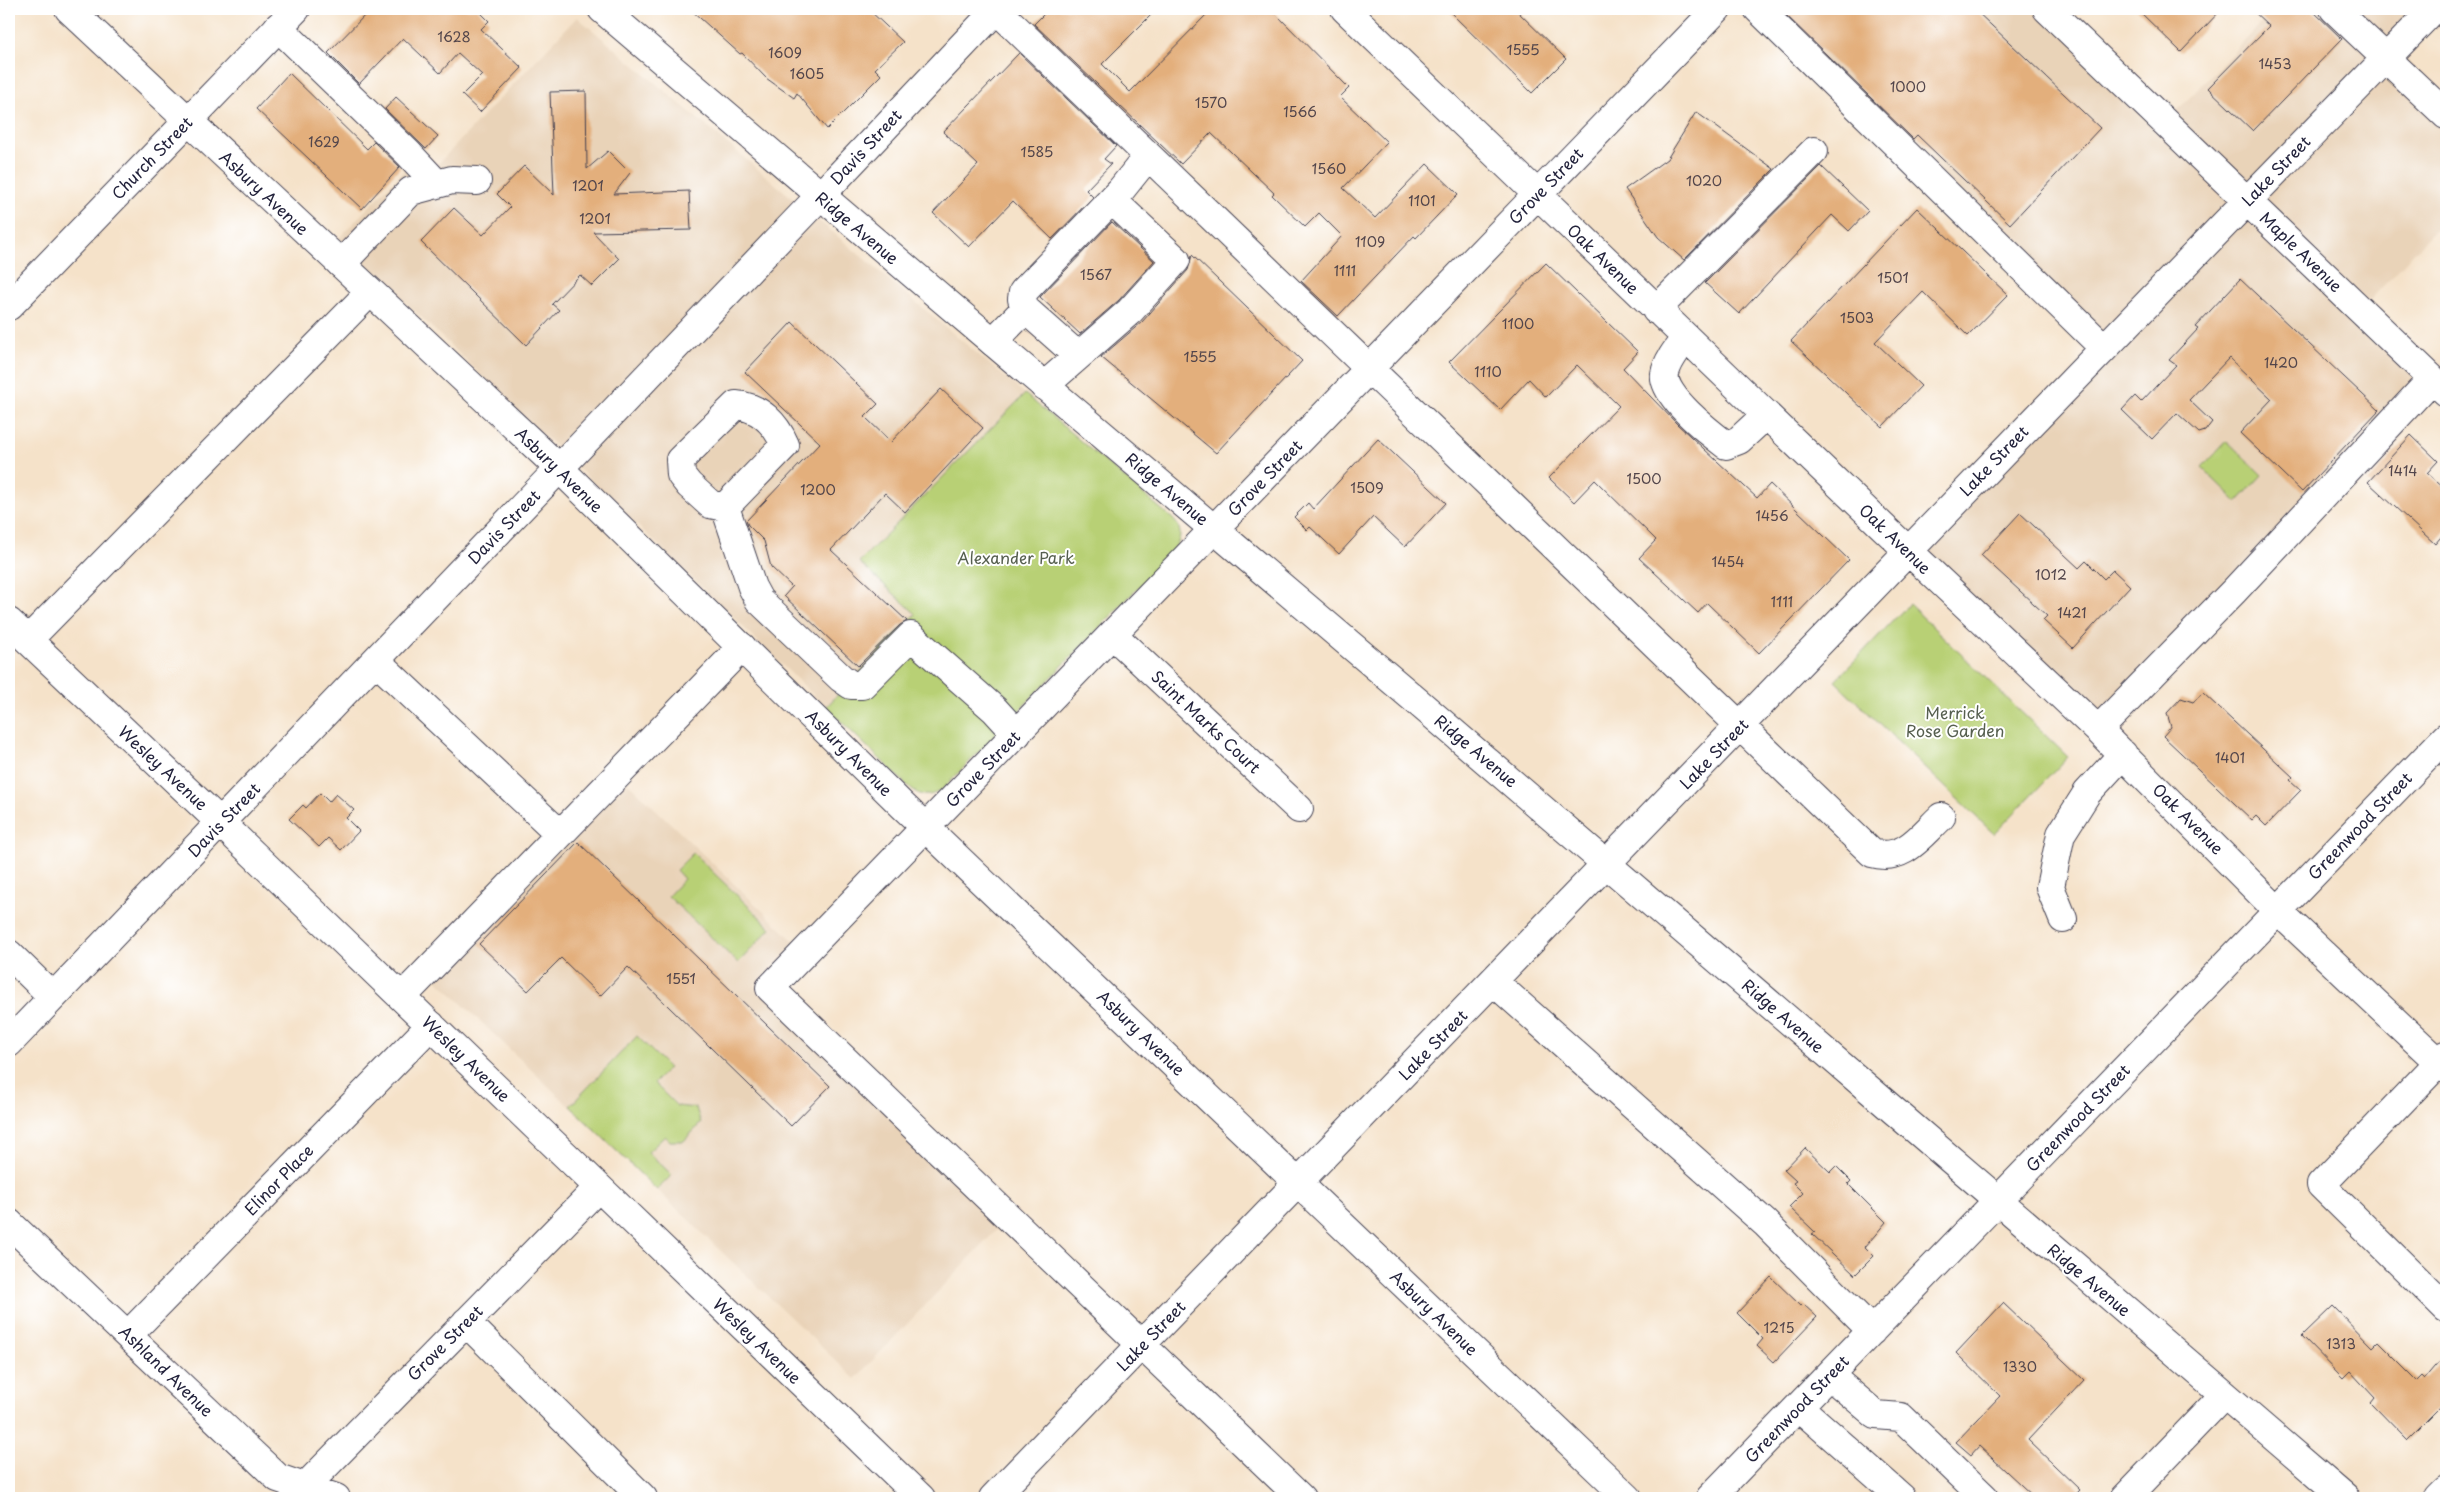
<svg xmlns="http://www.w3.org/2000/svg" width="2455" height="1507" font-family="'Playpen Sans',sans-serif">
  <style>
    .built { fill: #e9d3b8 }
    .green { fill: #b8d075; stroke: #6d7958 }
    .building { fill: #e3af7b }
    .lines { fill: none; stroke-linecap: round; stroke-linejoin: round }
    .minor-casing { stroke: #423f50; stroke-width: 30 }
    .major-casing { stroke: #423f50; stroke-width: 30 }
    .minor { stroke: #fff; stroke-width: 28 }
    .major { stroke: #fff; stroke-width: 28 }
    .labels { text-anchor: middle; stroke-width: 4; stroke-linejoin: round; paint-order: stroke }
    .number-label { font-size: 14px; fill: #52454b }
    .street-label { font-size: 16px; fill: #22223b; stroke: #fff }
    .park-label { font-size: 16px; fill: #565f4f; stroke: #fff }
  </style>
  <rect width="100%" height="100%" fill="#fff"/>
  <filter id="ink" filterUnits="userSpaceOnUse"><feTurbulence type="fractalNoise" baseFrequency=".02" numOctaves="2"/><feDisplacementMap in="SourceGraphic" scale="10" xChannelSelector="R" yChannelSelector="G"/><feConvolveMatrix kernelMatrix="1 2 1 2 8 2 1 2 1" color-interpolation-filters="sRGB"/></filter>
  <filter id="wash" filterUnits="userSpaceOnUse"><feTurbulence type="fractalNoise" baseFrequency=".0096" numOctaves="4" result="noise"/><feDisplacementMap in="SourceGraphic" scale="20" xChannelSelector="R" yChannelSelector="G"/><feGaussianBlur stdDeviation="1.12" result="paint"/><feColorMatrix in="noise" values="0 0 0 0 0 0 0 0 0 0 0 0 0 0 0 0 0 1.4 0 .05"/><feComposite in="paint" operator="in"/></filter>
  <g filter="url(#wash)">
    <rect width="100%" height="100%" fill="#f5e2c9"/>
    <!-- built -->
    <path class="built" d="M1752,9h304l114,109 105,-109h159l-39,40 51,51v118l-85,92 71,69 -334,351 -190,-179 195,-204z
      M577,17l448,377 -166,168 58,52 -91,93 -487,-469 77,-80 22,6z
      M625,780l171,163 -41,42 248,238 -148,156 -420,-401z"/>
    <!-- green -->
    <path class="green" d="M1025,394l148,125c13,14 6,25 -6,39l-224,231c-12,7 -18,9 -31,1l-86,-83 90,-93 -57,-52z
      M2227,441l35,34 -25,27 -35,-34z
      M1909,604l159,153 -74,77 -159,-153z
      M693,853l78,75 -33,35 -70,-67 16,-17 -8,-9z
      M637,1036l32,32 -15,15 23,23 19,2 5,15 -17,18h-14l-5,-5 -17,16 24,23 -15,15 -87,-84z"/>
    <g id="blocks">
      <!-- building -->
      <path class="building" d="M371,9h106l12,12 -8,8 41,39 -42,44 -18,-17 20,-20 -24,-22 -18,20 -37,-35 -44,46 -31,-31z
        M690,9h178l35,33 -28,27 6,6 -54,54 -30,-36 -3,5 -28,-20 -24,-25 -2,1z
        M1049,9h108l-55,55 28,28 82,-83h59l78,79 -9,9 47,45 -44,46 32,30 52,-54 31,30 -42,44 -2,-2 -76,80 -37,-35 41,-45 -23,-23 -14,14 -33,-32 2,-2 -63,-60 -30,31 -147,-140z
        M1447,9h68l51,50 -34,34z
        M1792,9h182l126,119 -90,96 -93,-89 -4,4 -127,-124z
        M2137,9h85l-41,43z
        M2251,9h60l31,30 -89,92 -45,-43 61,-62z
        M1019,53l97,93 -12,13 7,5 -25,26 7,7 -41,42 -39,-38 -44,46 -36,-34 45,-48 -35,-33z
        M289,73l78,76 7,-7 26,25 -38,42 -106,-100z
        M586,91l1,78 21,-18 22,22 -16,21 75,-3 2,39 -98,2 26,27 -27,27 -12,-11 -28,29 7,6 -33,35 -105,-103 33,-34 29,27 27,-28 -13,-13 27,-28 30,29 -4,-103z
        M396,97l42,39 -12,13 -41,-40z
        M1696,112l78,57 -90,91 -26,-23 -33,-48 42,-30z
        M1821,166l47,45 -19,20 -17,-16 -93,99 -34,-31z
        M1917,208l91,87 -40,41 -45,-44 -48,50 46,44 -39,41 -91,-86z
        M1112,222l42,39 -35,39 -39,34 -40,-37z
        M1192,255l110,106 -86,92 -115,-96 41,-35 46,-52z
        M1546,263l92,89 -15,16 54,56 80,74 13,-14 79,76 -90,93 -52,-50 -9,10 -59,-55 17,-18 -61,-60 -21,22 -25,-24 70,-72 -42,-41 -31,32 -17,-18 -29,31 -51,-48z
        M2240,279l139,131 -77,82 -62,-59 32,-34 -43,-41 -40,42 23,22 -7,9 -6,2 -22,-20 -25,26 -30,-29 13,-14 6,6 35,-37 -7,-5 29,-31 -3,-2z
        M792,322l86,82 -13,13 26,25 50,-53 42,39 -78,84 -20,-19 -54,57 76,71 -7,4 -42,41 -74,-70 8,-9 -21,-20 -7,-26 -16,-16 -2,-4 74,-78 -75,-71z
        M2411,435l27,26 -11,12 19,17v41l-11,13 -67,-62z
        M1378,439l68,64 -41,44 -32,-30 -34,37 -29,-27 -3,3 -13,-13 14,-14 5,6z
        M2020,513l59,55 7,-7 18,18 9,-9 17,16 -57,62 -30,-28 4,-4 -66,-61z
        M2203,693l90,84 -3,3 11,10 -35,36 -10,-10 -4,4 -89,-84 8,-9 -4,-14 14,-15 12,4z
        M320,793l9,9 7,-8 18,16 -8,8 13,13 -18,19 -13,-12 -9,9 -30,-28 14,-14 3,3z
        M578,842l252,244 -39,40 -163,-159 -28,29 -39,-38 -33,33 -49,-47z
        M1805,1148l25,24 6,-6 15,15 -3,3 38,38 -21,25 9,9 -19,19 -43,-41 3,-2 -26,-25 14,-14 -10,-10 3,-2 -12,-11z
        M1771,1277l30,29 2,-2 14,13 -43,45 -17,-16 6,-7 -26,-26z
        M2003,1303l81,77 -56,60 52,50 -8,8h-37l-56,-52 -8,9 -15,-13 44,-46 -44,-43z
        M2333,1306l40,41 5,-5 39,39 5,-5 3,3 21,-25v47l-39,39 -36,-37 4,-5 -25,-27 -7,7 -41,-42z"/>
    </g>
  </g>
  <g filter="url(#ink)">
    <use href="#blocks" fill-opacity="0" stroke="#423f50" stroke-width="1"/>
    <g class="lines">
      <!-- minor casing -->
      <g class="minor-casing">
        <path id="minor" d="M996,9l876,844c31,9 48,-16 69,-36
          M1345,9l536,516 217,205 180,181 168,158
          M1758,9l345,338
          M2047,9l399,383
          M2334,9l112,106
          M278,27l130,126 29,31
          M341,264l70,-73 41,-11 25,1
          M9,306l179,-185
          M1025,309l53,47
          M1656,310l158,-159
          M1686,338c-8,10 -19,23 -21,36 -4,21 45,59 61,71l13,-5 27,-25
          M993,342l32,-33 -3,-10 1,-7 97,-101 28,-35
          M1044,386l86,-75 46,-51 -64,-60
          M736,405c24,2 40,19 49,40l-60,62 -15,-3 -21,-19 -8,-10 -1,-15z
          M725,507l27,80 7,13 82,78 10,7h11l49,-49 84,74 22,24
          M9,622l212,201 700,675
          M1113,635l186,174
          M28,640l342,-348
          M376,661l184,173
          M2098,730l136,-139 198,-212
          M2063,919l-13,-32 11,-53 26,-41 36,-39
          M9,954l44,43
          M1494,982l271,241 107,108
          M402,997l340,-350
          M9,1043l811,-847
          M2446,1055l-125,130 125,123
          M9,1223l269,255 58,20
          M466,1322l177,176
          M128,1335l303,-310
          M1829,1375l47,40 25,2 84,81
          M1799,1407l103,91
          M294,1498l304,-310
          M993,1498c482,-494 958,-995 1441,-1489
          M1301,1498l-531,-510 947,-979
          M1710,1498l736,-761
          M2125,1498l99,-103"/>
      </g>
      <!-- major casing -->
      <g class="major-casing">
        <path id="major" d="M69,9l491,460 342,336 726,693
          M602,9c271,233 545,462 817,694 309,264 617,531 926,795
          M188,121l108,-112
          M820,196l177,-187
          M2438,1498l8,-8"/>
      </g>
      <!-- minor -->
      <use href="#minor" class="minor"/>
      <!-- major -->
      <use href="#major" class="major"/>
    </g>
  </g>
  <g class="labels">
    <!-- number labels -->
    <g class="number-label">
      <text x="454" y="42">1628</text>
      <text x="1523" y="55">1555</text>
      <text x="785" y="58">1609</text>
      <text x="2275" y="69">1453</text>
      <text x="807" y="79">1605</text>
      <text x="1908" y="92">1000</text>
      <text x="1211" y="108">1570</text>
      <text x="1300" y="117">1566</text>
      <text x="324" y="147">1629</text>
      <text x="1037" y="157">1585</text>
      <text x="1329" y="174">1560</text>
      <text x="1704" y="186">1020</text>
      <text x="588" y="191">1201</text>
      <text x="1422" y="206">1101</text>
      <text x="595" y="224">1201</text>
      <text x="1370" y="247">1109</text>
      <text x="1345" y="276">1111</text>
      <text x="1096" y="280">1567</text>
      <text x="1893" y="283">1501</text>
      <text x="1857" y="323">1503</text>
      <text x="1518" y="329">1100</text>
      <text x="1200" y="362">1555</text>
      <text x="2281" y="368">1420</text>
      <text x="1488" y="377">1110</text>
      <text x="2403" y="476">1414</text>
      <text x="1644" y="484">1500</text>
      <text x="1367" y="493">1509</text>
      <text x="818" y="495">1200</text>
      <text x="1772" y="521">1456</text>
      <text x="1728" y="567">1454</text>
      <text x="2051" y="580">1012</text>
      <text x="1782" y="607">1111</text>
      <text x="2072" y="618">1421</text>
      <text x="2230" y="763">1401</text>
      <text x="681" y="984">1551</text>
      <text x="1779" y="1333">1215</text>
      <text x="2341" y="1349">1313</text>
      <text x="2020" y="1372">1330</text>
    </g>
    <!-- street labels -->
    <g class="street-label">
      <text transform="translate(866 147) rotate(-47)" y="6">Davis Street</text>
      <text transform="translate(152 158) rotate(-46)" y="6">Church Street</text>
      <text transform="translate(2276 171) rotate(-46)" y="6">Lake Street</text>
      <text transform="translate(1546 186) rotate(-46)" y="6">Grove Street</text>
      <text transform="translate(264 193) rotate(43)" y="6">Asbury Avenue</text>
      <text transform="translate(857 228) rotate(40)" y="6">Ridge Avenue</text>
      <text transform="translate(2301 252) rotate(44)" y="6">Maple Avenue</text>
      <text transform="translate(1603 259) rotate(44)" y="6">Oak Avenue</text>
      <text transform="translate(1994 461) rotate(-46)" y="6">Lake Street</text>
      <text transform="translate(559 470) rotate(44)" y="6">Asbury Avenue</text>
      <text transform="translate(1265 478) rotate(-46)" y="6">Grove Street</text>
      <text transform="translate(1167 489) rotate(40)" y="6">Ridge Avenue</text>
      <text transform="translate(504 527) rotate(-46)" y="6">Davis Street</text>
      <text transform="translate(1895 539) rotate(44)" y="6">Oak Avenue</text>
      <text transform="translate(1206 722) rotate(43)" y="6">Saint Marks Court</text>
      <text transform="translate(1476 751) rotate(40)" y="6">Ridge Avenue</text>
      <text transform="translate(849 753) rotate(45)" y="6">Asbury Avenue</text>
      <text transform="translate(1714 754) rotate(-46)" y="6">Lake Street</text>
      <text transform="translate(163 768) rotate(43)" y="6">Wesley Avenue</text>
      <text transform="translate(983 769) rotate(-46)" y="6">Grove Street</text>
      <text transform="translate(2188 819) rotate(45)" y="6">Oak Avenue</text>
      <text transform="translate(224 820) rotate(-46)" y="6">Davis Street</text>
      <text transform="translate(2360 826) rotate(-46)" y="6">Greenwood Street</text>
      <text transform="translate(1783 1016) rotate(41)" y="6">Ridge Avenue</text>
      <text transform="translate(1141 1033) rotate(44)" y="6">Asbury Avenue</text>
      <text transform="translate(1433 1045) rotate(-46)" y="6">Lake Street</text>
      <text transform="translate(466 1059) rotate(44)" y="6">Wesley Avenue</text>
      <text transform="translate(2078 1118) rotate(-46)" y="6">Greenwood Street</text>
      <text transform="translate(279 1180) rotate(-46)" y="6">Elinor Place</text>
      <text transform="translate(2089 1280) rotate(40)" y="6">Ridge Avenue</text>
      <text transform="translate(1434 1313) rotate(44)" y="6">Asbury Avenue</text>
      <text transform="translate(1151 1336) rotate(-46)" y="6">Lake Street</text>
      <text transform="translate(757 1341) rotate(44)" y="6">Wesley Avenue</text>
      <text transform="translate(445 1343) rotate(-45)" y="6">Grove Street</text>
      <text transform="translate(166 1371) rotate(44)" y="6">Ashland Avenue</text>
      <text transform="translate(1797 1409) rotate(-46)" y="6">Greenwood Street</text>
    </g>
    <!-- park labels -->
    <g class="park-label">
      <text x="1016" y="564">Alexander Park</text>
      <text x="1955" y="719">Merrick<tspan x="1955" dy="18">Rose Garden</tspan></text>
    </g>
  </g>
  <!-- margin -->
  <rect width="2455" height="1507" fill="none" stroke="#fff" stroke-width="30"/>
</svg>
